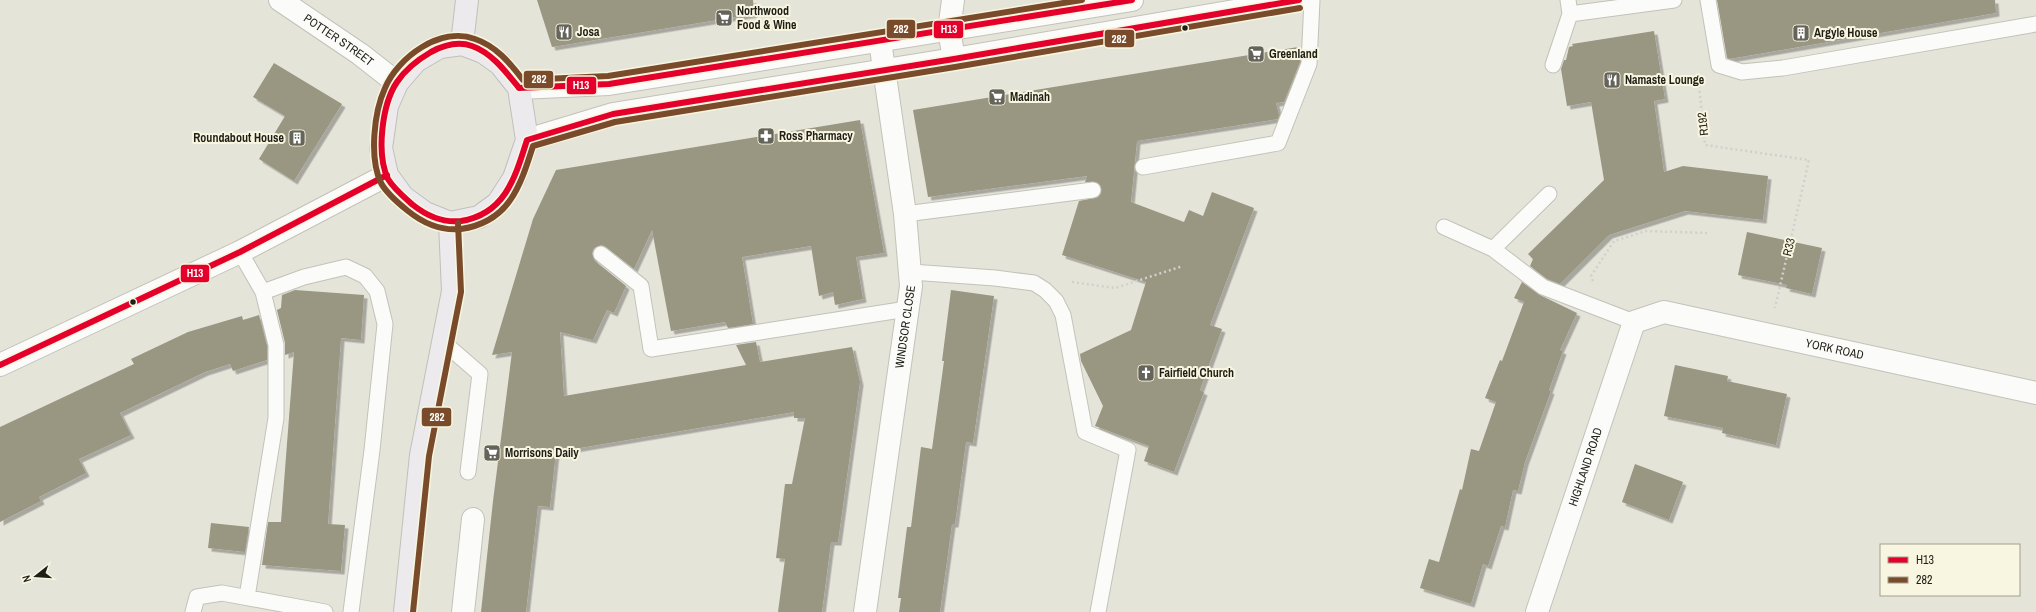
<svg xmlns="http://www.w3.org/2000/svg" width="2036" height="612" font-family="'Archivo Narrow',sans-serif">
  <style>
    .building { fill: #999682; filter: url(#shadow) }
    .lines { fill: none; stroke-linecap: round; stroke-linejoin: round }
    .lane-casing { stroke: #c3c2b9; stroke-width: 17 }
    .street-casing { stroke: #c3c2b9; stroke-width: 24 }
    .secondary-casing { stroke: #c3c2b9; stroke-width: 24 }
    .primary-casing { stroke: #c0c0ba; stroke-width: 24 }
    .path { stroke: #d1d0cd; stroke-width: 2.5; stroke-dasharray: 2 3; stroke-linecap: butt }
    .lane { stroke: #fbfbf9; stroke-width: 15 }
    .street { stroke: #fbfbf9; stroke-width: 22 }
    .secondary { stroke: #fbfbf9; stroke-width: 22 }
    .primary { stroke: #eceaed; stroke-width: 22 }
    .bus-1-casing { stroke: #f8f6e0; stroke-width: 9 }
    .bus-2-casing { stroke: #f8f6e0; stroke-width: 9 }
    .bus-1 { stroke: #e4002b; stroke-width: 6 }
    .bus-2 { stroke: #7a4b2a; stroke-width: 6 }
    .bus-dot { fill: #201f17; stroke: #f8f6e0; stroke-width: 1.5 }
    .labels { text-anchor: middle; stroke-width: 4; stroke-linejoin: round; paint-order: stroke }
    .poi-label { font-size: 12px; font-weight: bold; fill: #201f17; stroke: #f8f6e0; text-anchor: start }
    .street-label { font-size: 12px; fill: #201f17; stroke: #f8f6e0 }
    .line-badge { stroke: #f8f6e0; stroke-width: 1.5 }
    .badge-label { font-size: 11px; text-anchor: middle; font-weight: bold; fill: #fff }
  </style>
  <defs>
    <filter id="shadow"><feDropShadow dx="3.5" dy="3.5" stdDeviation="0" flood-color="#0004"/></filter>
  </defs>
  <rect width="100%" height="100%" fill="#e5e4d9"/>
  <!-- building -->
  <path class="building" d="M537,0h216l1,14 -202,33z
    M1717,0h278l1,13 -267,46 -2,-1z
    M1654,31l11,68 -11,2 10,71 19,-6 85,10 -5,44 -78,-9 -76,24 -49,49 -13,-5 -17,-13 3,-7 -5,-5 76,-74 -13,-78 -24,4 -6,-37 3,-9h2l3,-13 4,-1 -1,-2z
    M1298,47l2,15 -16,40 -8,1 3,12 -1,4 -141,22 -6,61 53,20 5,-12 14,6 9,-24 42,16 -44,117 12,4 -22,61 4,2 -30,80 -30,-11 5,-15 -54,-20 8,-20 -22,-45 -1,-7 51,-24 15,-48 -84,-27 17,-54 19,-4 3,-4 -1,-8 -4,-3h-11l2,-6 -159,21 -15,-87z
    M274,63l68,41 -48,77 -35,-22 26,-43 -32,-19z
    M860,120l24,133 -28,4 7,42 -28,6 -2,-13 -14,4 -8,-50 -69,11 11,67 -25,4 -3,-6 -54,9 -19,-101 -18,39 -28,-22 -4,-2 -8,3 -2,5 3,8 31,25 -12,27 -7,-3 -14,30 -33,-8 4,64 182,-31 -10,-20 20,-3 4,20 92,-15 8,35 -22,160h-7l-9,70h-44l7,-53 -9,-1 9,-74h7l13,-66h-11v-6l-238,40 -6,55 -12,-1 -12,106h-45l12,-111 19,-149 -20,3 41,-136 23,-49z
    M1747,232l75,16 -10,46 -26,-6 1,-3 -49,-10z
    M1522,282l18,13 37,18 -17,37 3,1 -14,39 2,1 -26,71 -7,29 -5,-1 -8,37 -4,-1 -13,40 -5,-2 -12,40 -51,-16 9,-29 10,3 21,-73 2,1 9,-41 8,2 17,-49 -11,-4 15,-38 2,1 22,-59 -10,-4z
    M295,290l69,5 -3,45 -20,-2 -13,186 17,1 -4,46 -79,-6 6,-43h13l13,-170 -9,3v-12l-8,-33 4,-2 1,-13z
    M951,290l43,6 -21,147 -7,-1 -11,82h-3l-12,88h-41l2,-14h-3l9,-71h4l10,-80 11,2 12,-88h-2z
    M259,315l8,31v14l-34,11 -3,-7 -25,8 -85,41 11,22 -52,24 7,14 -47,24 2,4 -41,21v-95l134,-63 -3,-5 57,-27 54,-16 1,4z
    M1675,365l53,11 -1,5 60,13 -11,51 -54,-12 1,-5 -59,-12z
    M1635,464l48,18 -14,38 -47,-18z
    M211,523l38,4 -4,25 -37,-4z"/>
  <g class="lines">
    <!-- lane casing -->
    <g class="lane-casing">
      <path id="lane" d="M1708,0l11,65 23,7 41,-4 253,-44
        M1570,14l104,-14
        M1553,65l17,-51 -2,-14
        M1143,167l135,-24 31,-79 3,-64
        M1549,194l-56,55 50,38 91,35
        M905,214l188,-24
        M1444,227l49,22
        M240,252l23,40 13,53v73l-29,179
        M601,254l40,32 10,63 256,-40
        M911,272l84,6 39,5 11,7 11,11 7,14 22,117 43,18 -30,162
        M263,292l41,-15 42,-10 19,9 12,15 8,33 -13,126 -21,162
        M443,342l37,32 -12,98
        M193,612l4,-15 25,-4 103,19"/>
    </g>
    <!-- street casing -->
    <g class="street-casing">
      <g id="street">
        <path d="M953,0l-4,30 5,29"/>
        <path d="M463,612l10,-93"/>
        <path id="s1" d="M865,612l46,-326 -6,-72 -25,-173"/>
        <path id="s2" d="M1537,612l97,-290 30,-10 372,81"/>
      </g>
    </g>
    <!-- secondary casing -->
    <g class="secondary-casing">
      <g id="secondary">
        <path id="s3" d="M280,0l80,54 37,29"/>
        <path d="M519,88l90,-4 523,-84"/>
        <path d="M527,140l86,-26 341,-55 345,-59"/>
        <path d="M0,365l240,-113 147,-77"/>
      </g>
    </g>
    <!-- primary casing -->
    <g class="primary-casing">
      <path id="primary" d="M462,44l21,8 17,12 19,24 8,52 -13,38 -16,25 -19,14 -29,6 -25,-10 -22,-16 -16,-22 -6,-27 6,-42 10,-23 19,-22 24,-14z
        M462,44l5,-44
        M405,612l16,-157 32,-164 -3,-68"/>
    </g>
    <!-- path -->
    <path class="path" d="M1698,76l7,69 104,15 -34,148
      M1593,281l-2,-5 23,-35 32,-10 61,2
      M1072,282l43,6 68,-22"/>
    <!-- lane -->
    <use href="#lane" class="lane"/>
    <!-- street -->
    <use href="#street" class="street"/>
    <!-- secondary -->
    <use href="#secondary" class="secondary"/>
    <!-- primary -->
    <use href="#primary" class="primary"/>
    <!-- bus-1 casing -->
    <g class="bus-1-casing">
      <path id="bus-1" d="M1132,0l-523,84 -90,4c-13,-16 -27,-35 -47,-42 -14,-5 -28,-1 -41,6 -12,7 -26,18 -34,30 -15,22 -21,72 -9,97 6,10 16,18 25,26 14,11 30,18 48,16 44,-7 54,-43 66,-81l86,-26 341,-55 345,-59
        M0,365l240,-113 147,-77"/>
    </g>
    <!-- bus-2 casing -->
    <g class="bus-2-casing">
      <path id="bus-2" d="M1082,0l-474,76 -85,4c-13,-17 -27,-34 -48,-41 -34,-13 -77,18 -90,49 -11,24 -16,70 -4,95 6,11 17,20 27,28 15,12 34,20 53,18 48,-7 59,-42 72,-83l82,-24 340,-55 345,-59
        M413,612l16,-156 32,-164 -3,-69"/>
    </g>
    <!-- bus-1 -->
    <use href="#bus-1" class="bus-1"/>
    <!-- bus-2 -->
    <use href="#bus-2" class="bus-2"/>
  </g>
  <!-- icons -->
  <defs>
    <g id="supermarket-square" transform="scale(0.9)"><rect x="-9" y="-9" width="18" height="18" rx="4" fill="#65645b" stroke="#f8f6e0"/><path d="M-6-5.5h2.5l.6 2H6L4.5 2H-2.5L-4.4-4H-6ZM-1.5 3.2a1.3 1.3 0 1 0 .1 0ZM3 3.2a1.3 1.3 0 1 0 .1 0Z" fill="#fff"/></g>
    <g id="restaurant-square" transform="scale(0.9)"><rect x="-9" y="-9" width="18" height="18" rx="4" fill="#65645b" stroke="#f8f6e0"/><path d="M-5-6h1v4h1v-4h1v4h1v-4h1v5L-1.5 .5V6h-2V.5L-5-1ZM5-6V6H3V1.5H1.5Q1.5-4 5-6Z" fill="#fff"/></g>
    <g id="building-square" transform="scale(0.9)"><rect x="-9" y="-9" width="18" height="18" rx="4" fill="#65645b" stroke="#f8f6e0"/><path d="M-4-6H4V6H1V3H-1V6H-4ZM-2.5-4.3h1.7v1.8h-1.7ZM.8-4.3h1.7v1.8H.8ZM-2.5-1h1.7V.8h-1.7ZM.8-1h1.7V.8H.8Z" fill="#fff"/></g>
    <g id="pharmacy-square" transform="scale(0.9)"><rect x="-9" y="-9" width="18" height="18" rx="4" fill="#65645b" stroke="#f8f6e0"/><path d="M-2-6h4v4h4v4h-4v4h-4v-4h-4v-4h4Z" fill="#fff"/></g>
    <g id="church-square" transform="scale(0.9)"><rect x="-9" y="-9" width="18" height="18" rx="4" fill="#65645b" stroke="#f8f6e0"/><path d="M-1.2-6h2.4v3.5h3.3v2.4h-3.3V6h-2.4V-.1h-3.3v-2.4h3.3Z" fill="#fff"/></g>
  </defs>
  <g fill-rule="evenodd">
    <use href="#supermarket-square" x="724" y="18"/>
    <use href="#restaurant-square" x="564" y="32"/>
    <use href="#building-square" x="1801" y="33"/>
    <use href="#supermarket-square" x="1256" y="54"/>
    <use href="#restaurant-square" x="1612" y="80"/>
    <use href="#supermarket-square" x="997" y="97"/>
    <use href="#pharmacy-square" x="766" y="136"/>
    <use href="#building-square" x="297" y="138"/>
    <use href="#church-square" x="1146" y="373"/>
    <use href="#supermarket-square" x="492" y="453"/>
  </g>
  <!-- markers -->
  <g class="bus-dot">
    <circle cx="1185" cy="28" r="3.5"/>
    <circle cx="133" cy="302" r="3.5"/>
  </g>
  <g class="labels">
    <!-- poi labels -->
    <g class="poi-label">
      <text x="737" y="15">Northwood<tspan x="737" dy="14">Food &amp; Wine</tspan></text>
      <text x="577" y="36">Josa</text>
      <text x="1814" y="37">Argyle House</text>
      <text x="1269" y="58">Greenland</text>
      <text x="1625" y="84">Namaste Lounge</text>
      <text x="1010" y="101">Madinah</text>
      <text x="779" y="140">Ross Pharmacy</text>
      <text x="284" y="142" text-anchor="end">Roundabout House</text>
      <text x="1159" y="377">Fairfield Church</text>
      <text x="505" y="457">Morrisons Daily</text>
    </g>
    <!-- street labels -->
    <g class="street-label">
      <text dy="4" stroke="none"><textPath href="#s3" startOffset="71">POTTER STREET</textPath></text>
      <text transform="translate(1703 124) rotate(-96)" y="4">R192</text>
      <text transform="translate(1789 247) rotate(-77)" y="4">R33</text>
      <text dy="4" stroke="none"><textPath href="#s1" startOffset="288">WINDSOR CLOSE</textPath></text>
      <text dy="4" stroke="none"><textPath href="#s2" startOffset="512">YORK ROAD</textPath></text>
      <text dy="4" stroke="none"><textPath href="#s2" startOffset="153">HIGHLAND ROAD</textPath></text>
    </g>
  </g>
  <g class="line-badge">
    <rect x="886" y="19" width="30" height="20" rx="4" fill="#7a4b2a"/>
    <rect x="933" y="20" width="31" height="19" rx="4" fill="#e4002b"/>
    <rect x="1104" y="29" width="31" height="19" rx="4" fill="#7a4b2a"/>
    <rect x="523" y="70" width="31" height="19" rx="4" fill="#7a4b2a"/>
    <rect x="566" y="76" width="31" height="19" rx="4" fill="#e4002b"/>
    <rect x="180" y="264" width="30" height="19" rx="4" fill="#e4002b"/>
    <rect x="421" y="407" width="31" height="20" rx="4" fill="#7a4b2a"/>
  </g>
  <g class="badge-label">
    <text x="901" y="33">282</text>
    <text x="949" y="33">H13</text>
    <text x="1119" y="43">282</text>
    <text x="539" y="83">282</text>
    <text x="581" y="89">H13</text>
    <text x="195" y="277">H13</text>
    <text x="437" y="421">282</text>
  </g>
  <!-- legend -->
  <rect x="1880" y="544" width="140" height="52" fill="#f8f6e0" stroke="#a2a090"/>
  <rect x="1888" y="557" width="20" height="6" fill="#e4002b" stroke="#a2a090"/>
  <text x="1916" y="564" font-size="12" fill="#201f17">H13</text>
  <rect x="1888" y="577" width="20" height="6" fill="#7a4b2a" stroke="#a2a090"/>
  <text x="1916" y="584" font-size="12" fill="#201f17">282</text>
  <!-- north arrow -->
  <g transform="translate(36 576) rotate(253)" stroke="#f8f6e0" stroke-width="3" paint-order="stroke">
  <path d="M0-3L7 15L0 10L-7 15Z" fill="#201f17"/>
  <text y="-6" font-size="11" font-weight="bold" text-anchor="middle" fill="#201f17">N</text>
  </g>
</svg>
